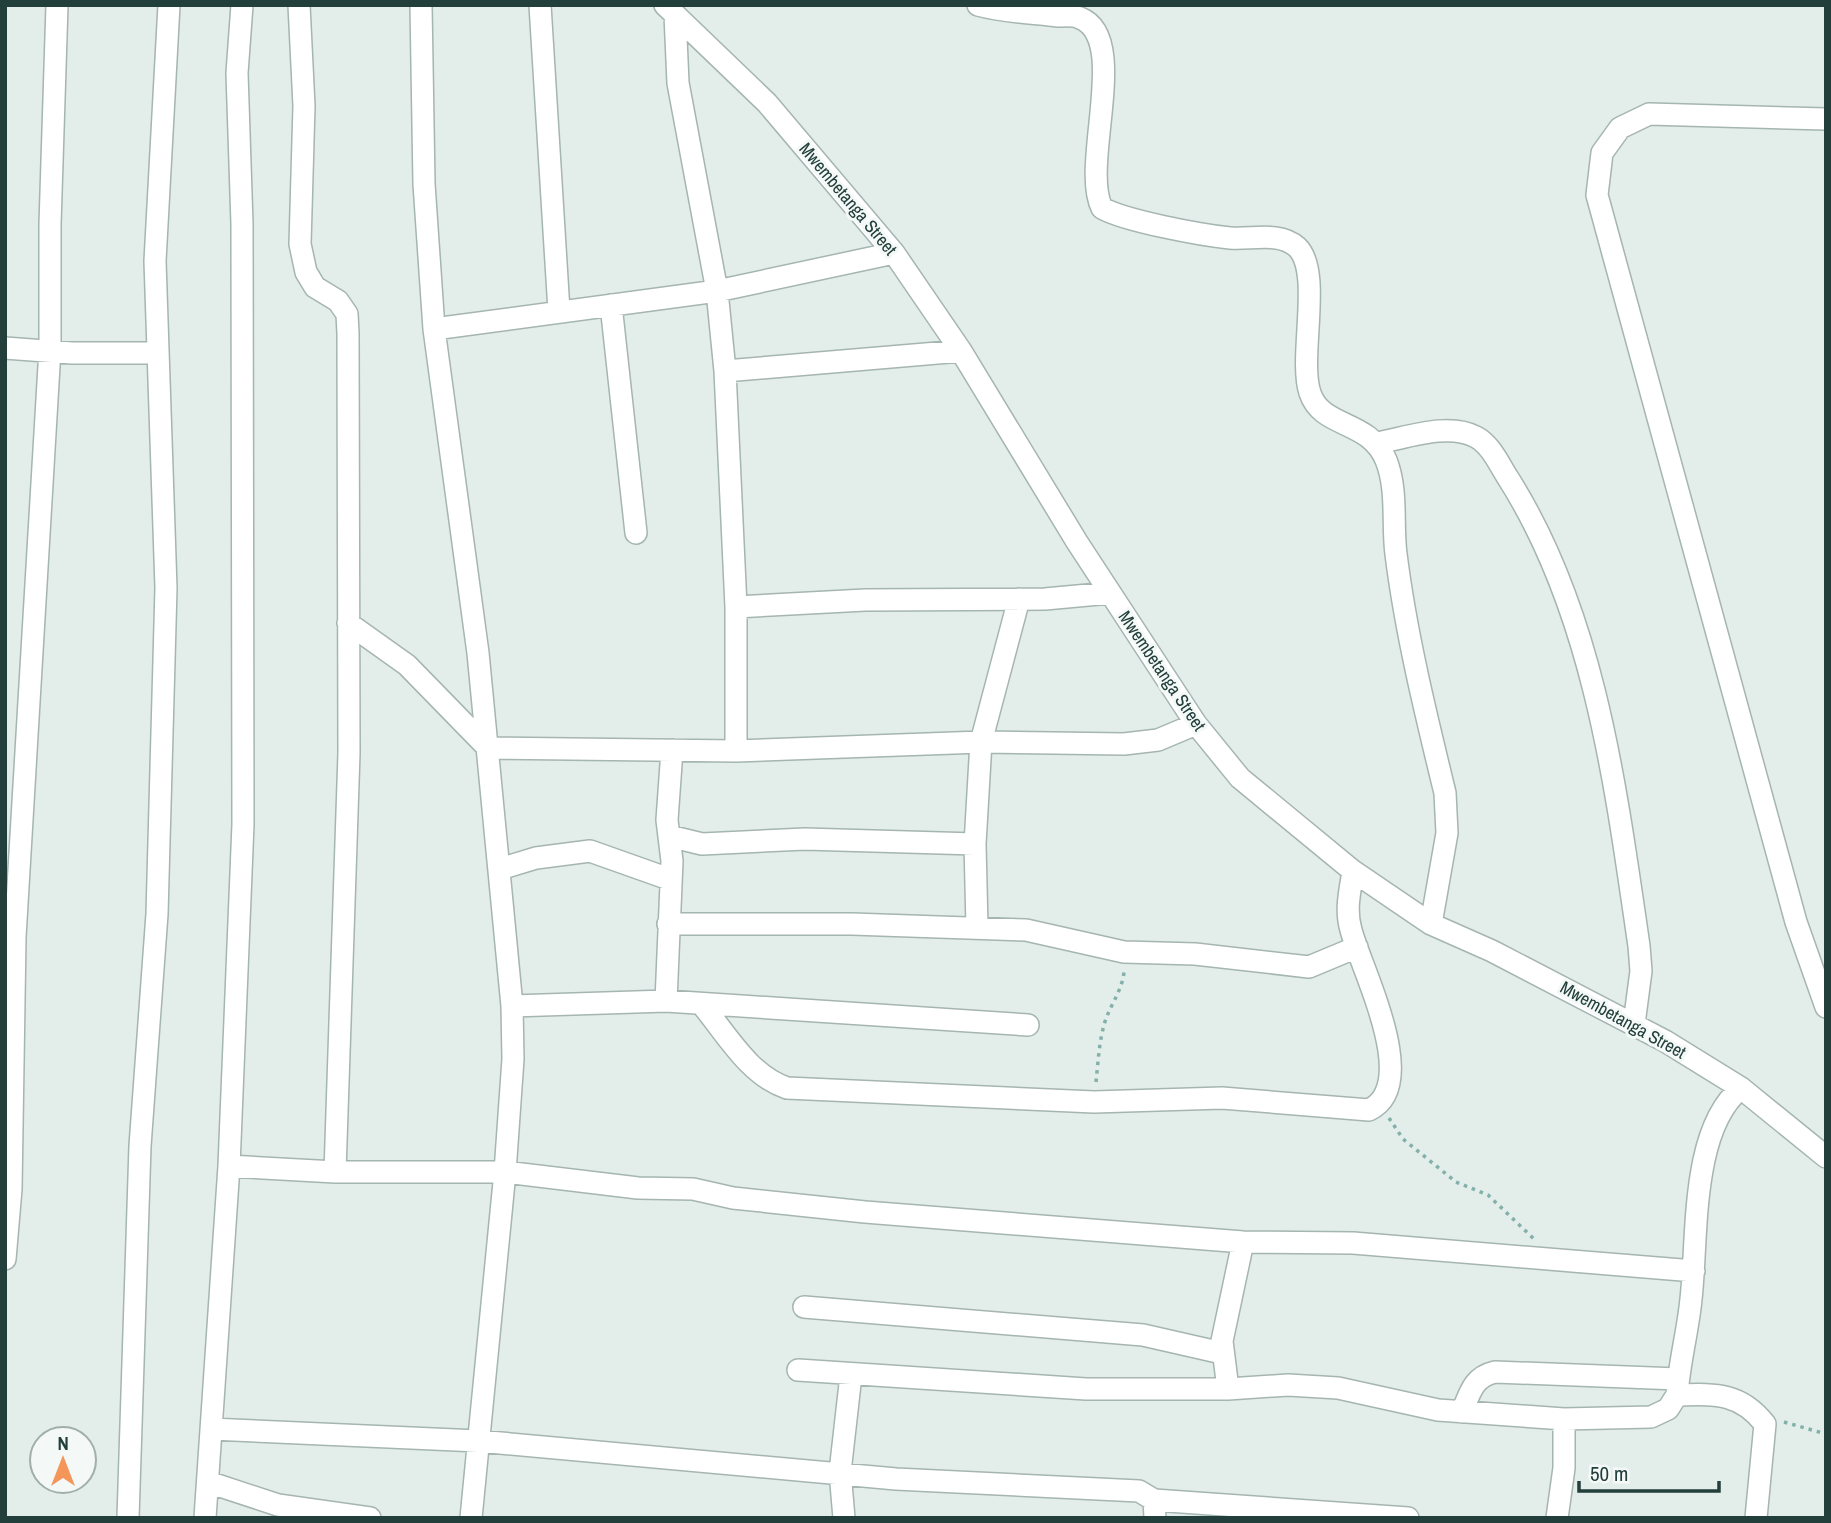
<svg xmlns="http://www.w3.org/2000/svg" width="1831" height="1523" font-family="'Archivo Narrow',sans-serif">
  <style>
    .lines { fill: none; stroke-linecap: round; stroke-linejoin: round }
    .minor-casing { stroke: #a5b5b2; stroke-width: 24 }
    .path { stroke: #83b1a9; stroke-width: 3.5; stroke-dasharray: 3.5 5; stroke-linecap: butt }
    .minor { stroke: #fff; stroke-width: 21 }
    .labels { text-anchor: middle; stroke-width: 6; stroke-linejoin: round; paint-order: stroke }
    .street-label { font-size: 18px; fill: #223f3b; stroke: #f4f9f7 }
  </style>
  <rect width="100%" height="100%" fill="#e3edea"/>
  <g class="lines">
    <!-- minor casing -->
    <g class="minor-casing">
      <path id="minor" d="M299,5l5,101 -4,138 6,28 9,15 23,14 9,13 1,19 1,420 -14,419
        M421,5l3,179 10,145 44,324 34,353 1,53 -8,113 -34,346
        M540,5l19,306
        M665,5l102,98 127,150 67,98 116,191 119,182 44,54 113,93 78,53 61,27 173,90 76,47 85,69
        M978,5c26,7 54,8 80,11 7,0 16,-1 22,2 51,20 0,147 22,190 23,13 99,27 128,30 21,2 49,-7 67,9 26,25 1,110 13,146 12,36 59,26 76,67 12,30 6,64 10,94 10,80 30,161 49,239l2,40 -16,91
        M675,15l3,68 39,208 8,80 11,236v144
        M1826,119l-177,-5 -29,14 -18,25 -5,42 199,727 30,85
        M611,305l25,228
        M434,329l283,-38 177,-38
        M5,348l67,5h85
        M725,371l236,-20
        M1377,443c29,-5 71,-21 99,-6 15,8 23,27 32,41 87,137 108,311 131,468l2,25 -7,53
        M736,607l129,-7 180,-1 65,-6
        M348,623l59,42 81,83 248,3 245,-9 143,2 34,-4 38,-16
        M669,836l33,8 103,-5 170,5
        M500,869l36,-11 54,-7 79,28
        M668,924h184l174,6 98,22 71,2 114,13 48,-20
        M977,927l-2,-83 6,-102 38,-143
        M666,1001l6,-140 -5,-41 5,-70
        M512,1006l154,-5 362,24
        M703,1006c24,29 47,70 84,82l307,14 128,-4 147,12c53,-25 -8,-141 -18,-180 -6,-20 -1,-39 2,-59
        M229,1166l106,6h170l133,16 55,1 40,9 132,14 378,30 110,1 341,28
        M5,1259l6,-70 4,-252 35,-588v-125l7,-219
        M804,1307l339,28 79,18
        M798,1370l288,19h142l60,-4 50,3 100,22 126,9 87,-2 17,-8 9,-14c2,-32 11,-64 14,-96 7,-61 -1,-169 50,-211
        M1228,1389l-6,-48 21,-99
        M1677,1395c38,-1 63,-3 88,29l-9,94
        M1462,1412c8,-19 11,-35 33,-40l183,7
        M211,1429l267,12 418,38 243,12 15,9 1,18
        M208,1482l70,23 92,13
        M1154,1500l254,18
        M128,1518l12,-372 17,-232 9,-326 -11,-327 14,-256
        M205,1518l24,-352 14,-342 -1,-600 -5,-151 5,-68
        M844,1518l-4,-46 11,-97
        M1557,1518l7,-50v-49"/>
    </g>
    <!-- path -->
    <path class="path" d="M1096,1082c2,-19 3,-39 8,-57 5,-19 18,-33 20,-53
      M1389,1118l14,21 53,43 32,13 46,44
      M1784,1422l42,12"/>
    <!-- minor -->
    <use href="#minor" class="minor"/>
  </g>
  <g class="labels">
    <!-- street labels -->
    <g class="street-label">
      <text transform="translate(848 199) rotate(50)" y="6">Mwembetanga Street</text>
      <text transform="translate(1162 671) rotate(56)" y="6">Mwembetanga Street</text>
      <text transform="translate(1623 1020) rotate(29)" y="6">Mwembetanga Street</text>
    </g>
  </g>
  <!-- border -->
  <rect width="1831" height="1523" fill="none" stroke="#223f3b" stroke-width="14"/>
  <!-- north arrow -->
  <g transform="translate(63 1460)"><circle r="33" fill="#f4f9f7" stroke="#a0afac" stroke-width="2"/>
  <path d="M0-5L12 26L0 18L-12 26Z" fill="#f4955a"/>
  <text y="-10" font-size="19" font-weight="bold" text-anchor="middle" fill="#223f3b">N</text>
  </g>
  <!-- scale -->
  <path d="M1579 1481v10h140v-10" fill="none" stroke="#223f3b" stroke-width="3.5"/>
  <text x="1590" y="1481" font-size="21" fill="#223f3b" stroke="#f4f9f7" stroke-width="5" paint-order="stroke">50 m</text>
</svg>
